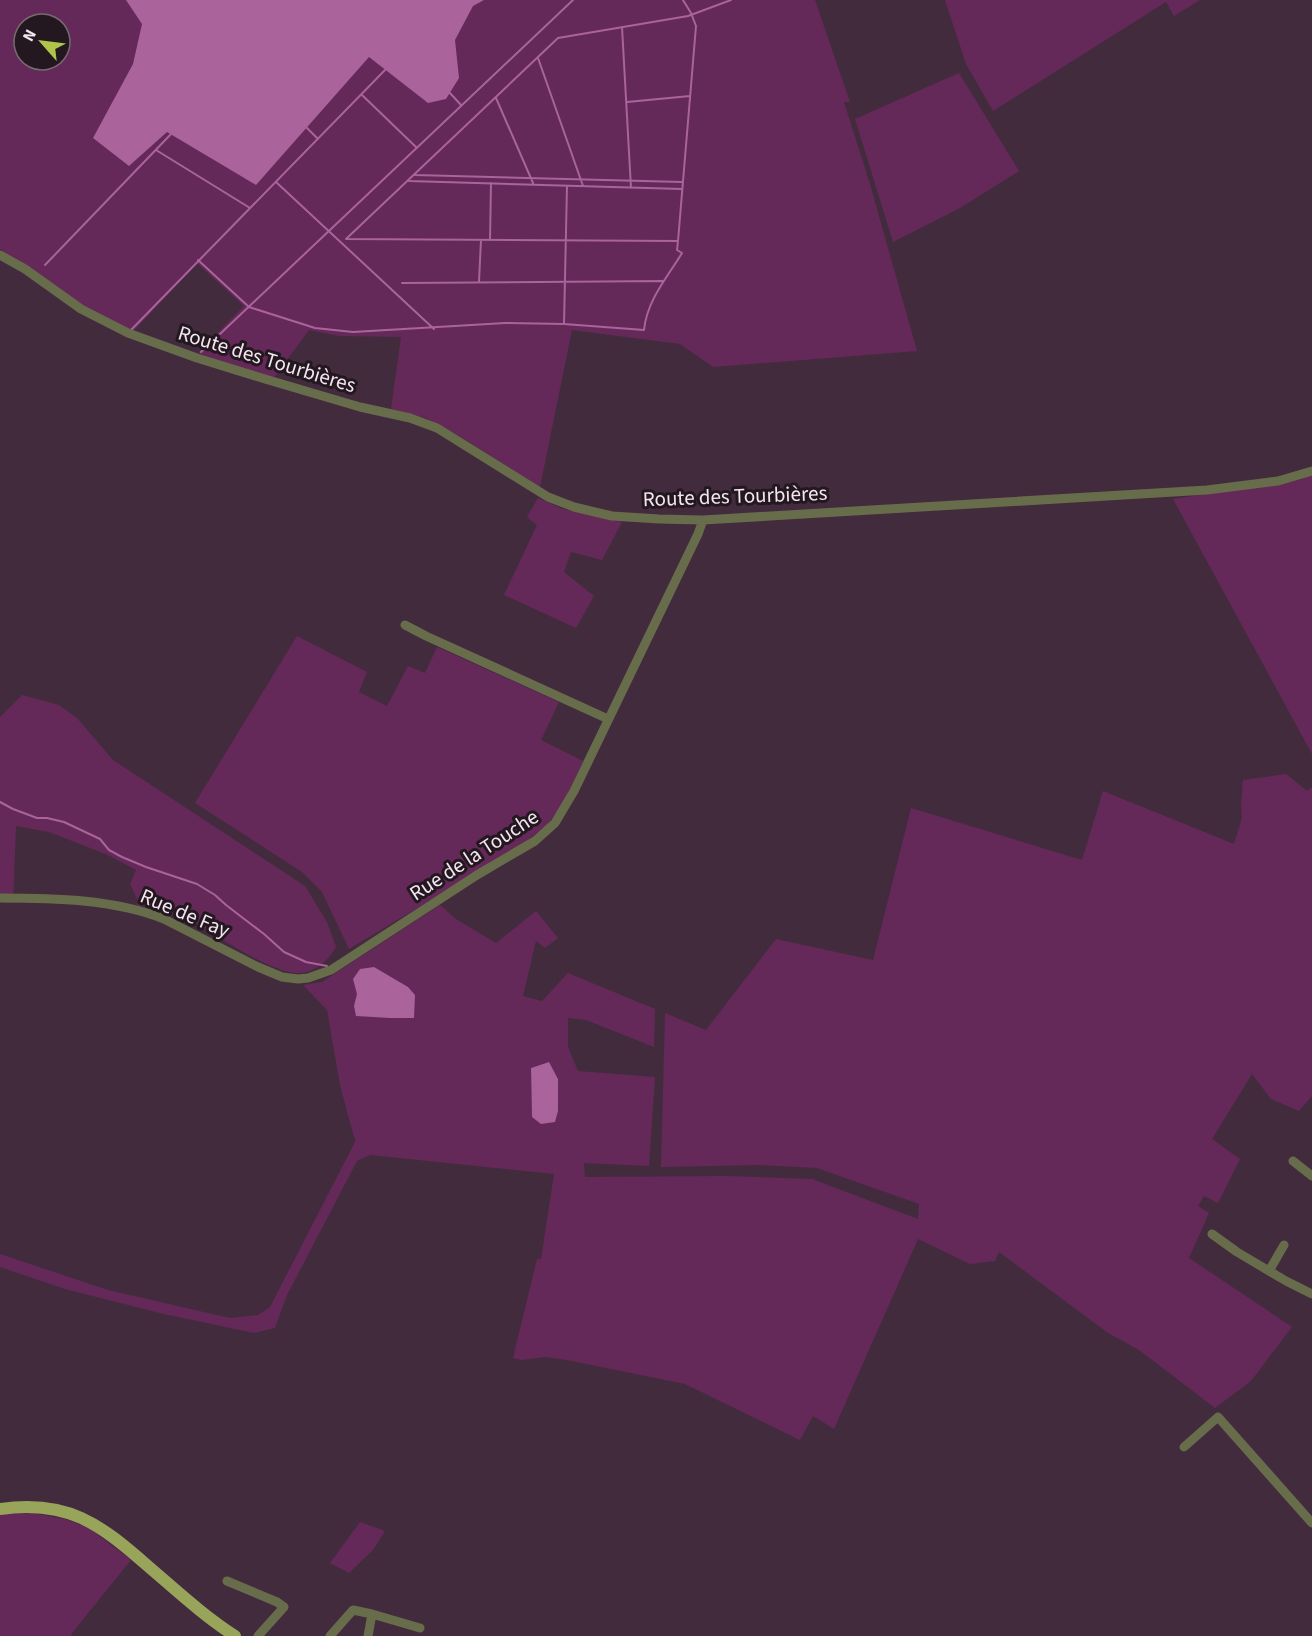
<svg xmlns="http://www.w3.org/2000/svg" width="1312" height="1636" font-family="'Source Sans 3',sans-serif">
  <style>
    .green { fill: #642959; fill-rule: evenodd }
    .water { fill: #aa639b }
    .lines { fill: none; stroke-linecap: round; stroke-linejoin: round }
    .stream { stroke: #aa639b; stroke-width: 2 }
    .minor { stroke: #676d4a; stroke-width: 9 }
    .major { stroke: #98a45a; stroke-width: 12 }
    .labels { text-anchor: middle; stroke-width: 6; stroke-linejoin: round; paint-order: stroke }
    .street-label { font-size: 21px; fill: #f4e5f0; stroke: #231820 }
  </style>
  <rect width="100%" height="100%" fill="#432b3e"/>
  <!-- green -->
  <path class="green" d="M0,0h815l35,102h-6l26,82 47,167 -204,16 -33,-23 -108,-14 -32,157 -81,-51 -33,-18 -35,-9 10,-72 -62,-1 -30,-6 -36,49 -75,-26 46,-47 -47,-43 -65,70 -49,-26 -83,-58zM24,24h36v36h-36z
    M945,0h255l-26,16 -8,-14 -173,109 -27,-47z
    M959,73l60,98 -59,37 -67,34 -38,-123z
    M1312,475v279l-139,-255 126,-19z
    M538,498l25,11 59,13 -20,38 -31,-8 -7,20 30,24 -18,32 -72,-33 33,-70 -10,-8z
    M297,636l70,36 -8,20 28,14 21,-40 17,7 12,-26 122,55 -18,38 42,21 -21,45 -16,20 -29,22 -168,101 -27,-57 -20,-20 -107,-69z
    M22,695l37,10 18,13 36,42 192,126 22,36 9,25c-7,13 -22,26 -37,26 -28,1 -85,-40 -112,-54 -13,-6 -35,-12 -50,-14l1,-4 -8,-17 6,-14 -28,-15 -59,-23 -33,-6 -3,77 -13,-1v-185z
    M1286,774l21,17 5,-4v309l-13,15 -28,-12 -19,-25 -40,65 28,20 -22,44 -14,-7 -6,10 11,7 -20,45 103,69 -41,54 -36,27 -76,-58 -31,-17 -109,-81 -4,9 -25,3 -52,-25 -84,190 -21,-13 -13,24 -115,-56 -118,-24 -21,-3 -24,3 -9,-2 24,-99h4l13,-85 -184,-19 -13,6 -70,134 -12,33 -21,5 -90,-19 -99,-25 -65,-22v-13l108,36 122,28 28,-3 12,-8 86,-167 -2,-3 -14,-52 -13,-75 -24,-25 19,-3 118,-77 16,14 40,24 40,-32 22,27 -13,10 -9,-7 -13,55 19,5 26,-28 87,36 -1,38 -68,-27 -18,-2v29l10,24 77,6 -6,89 -65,-3 1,14 143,-1 84,3 106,40 1,-15 -102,-36 -58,-3 -98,2 4,-154 41,17 70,-91 97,21 38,-152 171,52 21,-69 131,53 8,-26 -1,-13 2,-25zM549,1062l9,17 -26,38 -1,-49z
    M32,1513l33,6 24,9 42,32 -59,73 -1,3h-71v-122z
    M360,1522l25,9 -12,19 -24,23 -19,-10z"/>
  <!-- water -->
  <path class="water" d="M126,0h358l-11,6 -18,34 4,38 -13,21 -18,4 -59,-46 -113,128 -89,-53 -38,34 -36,-28 40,-74 9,-40z
    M374,967l34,20 7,8 -1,23h-24l-34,-2 -2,-10 3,-12 -4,-15 7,-10z
    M549,1062l9,17v32l-3,11 -14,2 -9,-7 -1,-49z"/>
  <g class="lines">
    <!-- stream -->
    <path class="stream" d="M622,27l9,161
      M538,58l45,128
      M449,92l12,13
      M362,95l55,53
      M496,98l37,85
      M627,102l63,-6
      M305,126l13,13
      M156,150l94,58
      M415,175l267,7
      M409,181l273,8
      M276,182l158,147
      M490,240l1,-57
      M678,241l-332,-2 212,-201 130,-22 43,-16
      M198,260l51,47 66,21 38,4 152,-9 59,1 80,6c3,-30 23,-52 38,-77l-5,-3 1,-9 18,-215 -5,-13 -8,-13
      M45,265l127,-132
      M479,282l2,-42
      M402,283l261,-2
      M564,324l3,-138
      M130,331l256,-262
      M201,352l372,-352
      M0,802l13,7 24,9h10l17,4 36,17 9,11 13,7 24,10 51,17 18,11 11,10 38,29 20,18 22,10 21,4"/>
    <!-- minor -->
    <path class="minor" d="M0,255l25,14 56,40 47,24 69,25 68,21 95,28 50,11 27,10 111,69 26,10 38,9 47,3 44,1 504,-30 71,-9 34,-10
      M405,625l21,11 182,83
      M0,898c53,0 114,1 164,21l94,48 24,10 16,2 10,-1 23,-8 146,-95 58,-34 20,-18 19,-32 124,-257 5,-14
      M1293,1161l19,15
      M1212,1234l25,18 49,29 26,13
      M1269,1271l15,-26
      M1184,1447l34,-30 94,106
      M227,1581l50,21 7,5 -26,29
      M330,1636l23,-26 19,4
      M368,1636l4,-22 48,14"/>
    <!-- major -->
    <path class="major" d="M0,1509c68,-10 100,15 149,58 28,24 55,49 86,69"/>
  </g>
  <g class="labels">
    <!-- street labels -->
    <g class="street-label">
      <text transform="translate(267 359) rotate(17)" y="7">Route des Tourbières</text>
      <text transform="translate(735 496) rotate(-2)" y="7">Route des Tourbières</text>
      <text transform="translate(474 855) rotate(-33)" y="7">Rue de la Touche</text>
      <text transform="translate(185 913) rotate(23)" y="7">Rue de Fay</text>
    </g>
  </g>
  <!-- north arrow -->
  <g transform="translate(42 42) rotate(298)"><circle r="28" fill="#231820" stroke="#776a73" stroke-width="1.5"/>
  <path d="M0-4.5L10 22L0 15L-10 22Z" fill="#b2c34c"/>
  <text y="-9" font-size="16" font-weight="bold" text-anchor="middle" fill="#f4e5f0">N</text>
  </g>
</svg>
